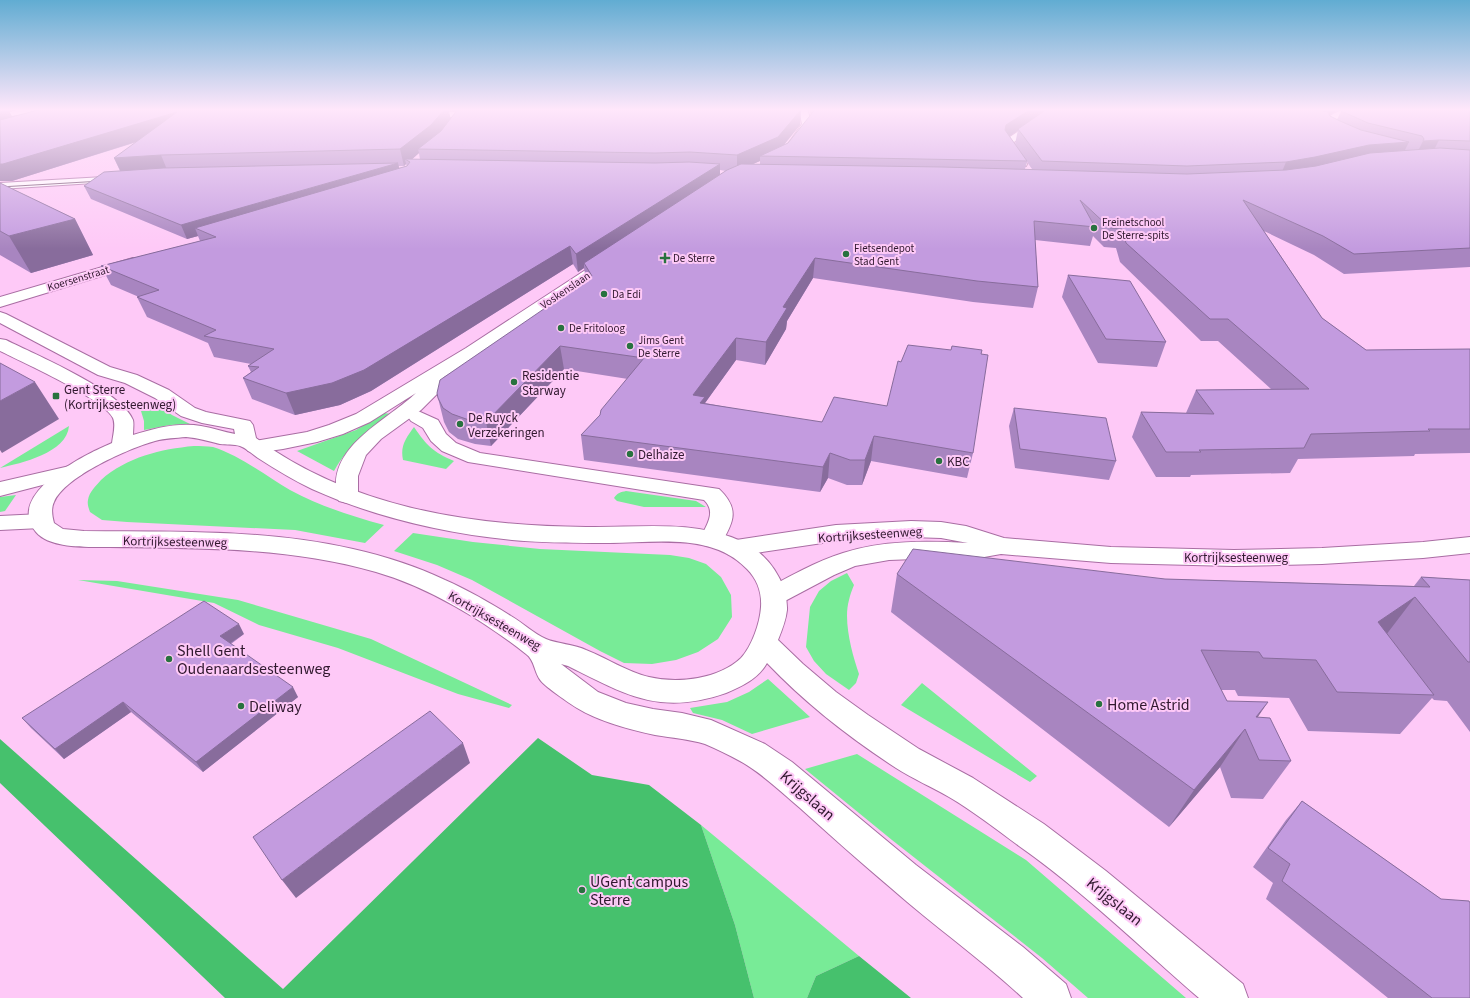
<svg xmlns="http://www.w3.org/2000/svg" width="1470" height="998" font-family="'Source Sans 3',sans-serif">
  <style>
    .green { fill: #78eb97 }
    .forest { fill: #46c16d }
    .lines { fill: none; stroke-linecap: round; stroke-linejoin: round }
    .minor-casing { stroke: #a96da3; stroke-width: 2 }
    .tertiary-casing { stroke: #a96da3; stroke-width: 2 }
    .secondary-casing { stroke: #a96da3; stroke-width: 2 }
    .primary-casing { stroke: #a96da3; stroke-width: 2 }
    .trunk-casing { stroke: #a96da3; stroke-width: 2 }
    .minor { fill: #fff; fill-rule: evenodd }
    .tertiary { fill: #fff; fill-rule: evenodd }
    .secondary { fill: #fff; fill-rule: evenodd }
    .primary { fill: #fff; fill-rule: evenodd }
    .trunk { fill: #fff; fill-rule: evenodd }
    .tram { stroke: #684865; stroke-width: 1 }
    .wall { fill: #a885c0; fill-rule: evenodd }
    .shaded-wall { fill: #886c9c }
    .building { fill: #c39bdf; stroke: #886c9c }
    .poi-dot { fill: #28723f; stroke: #fec9f7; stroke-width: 1.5 }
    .labels { text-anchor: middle; stroke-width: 4; stroke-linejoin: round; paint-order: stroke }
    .far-poi-label { font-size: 11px; fill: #31192f; stroke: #fec9f7; text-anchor: start }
    .far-street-label { font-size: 11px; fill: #31192f; stroke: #fec9f7 }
    .poi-label { font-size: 13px; fill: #31192f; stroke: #fec9f7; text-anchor: start }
    .street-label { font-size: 13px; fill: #31192f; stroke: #fec9f7 }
    .near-poi-label { font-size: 16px; fill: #31192f; stroke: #fec9f7; text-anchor: start }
    .near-street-label { font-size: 16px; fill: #31192f; stroke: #fec9f7 }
  </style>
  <rect width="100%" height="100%" fill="#fec9f7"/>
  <!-- green -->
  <path class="green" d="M162,408l10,7 18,9 -20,1 -26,5v-9l-3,-10z
    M383,413l9,1c-26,19 -42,29 -58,57l-37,-20 59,-21z
    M69,426c-2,27 -48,37 -69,42z
    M414,427c13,19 19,25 40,34l-8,8 -43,-9c-3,-14 3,-22 11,-33z
    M194,446c6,0 13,0 19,1 26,8 53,29 77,43 30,16 61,26 94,35l-19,18 -70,-13 -168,-8 -25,-2 -12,-8c-1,-3 -3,-8 -2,-12 1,-8 8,-14 13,-20 26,-23 60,-31 93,-34z
    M626,491l70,10 10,6h-62l-27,-6 -3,-3c3,-5 7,-6 12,-7z
    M16,495l-11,16 -5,1v-15z
    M413,533l60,9 67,7 130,6 19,3 17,6 15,13 10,18 1,22 -14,22 -20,13 -22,8 -24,4 -28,-1 -24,-12 -128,-71 -35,-15 -43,-14z
    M847,573l7,12c-2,5 -4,10 -5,15 -6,21 3,54 10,74l-3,9 -7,7 -23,-16 -12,-13 -8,-14 4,-40 9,-16 12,-10z
    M78,580l39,1 121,19 133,39 141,66 -3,3 -51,-14 -120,-46 -79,-23 -45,-22z
    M768,679l42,38 -58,17 -30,-14 -29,-7 -3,-5 37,-6 22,-10z
    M922,683l115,93 -7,6 -129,-77z
    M857,754l169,106 160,138h-98l-46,-40 -150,-118 -87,-71z
    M701,825l158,131 -43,20 -9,22h-53l-19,-73z"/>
  <!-- forest -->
  <path class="forest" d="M538,738l54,37 57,10 52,40 34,100 19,73h-529l-225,-215v-44l283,250z
    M859,956l52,42h-104l9,-22z"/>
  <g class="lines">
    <!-- minor casing -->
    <g class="minor-casing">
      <path id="minor" d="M20,109l13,1 22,4 1,2 -4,5 -52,15v-6l46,-13 -19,-3 -16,2 13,3 2,2 -5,3 -21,-5v-4z
        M391,109h28l36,3 3,1 5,6 -17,21 -3,1 -5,-3 15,-19 -1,-2 -57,-5z
        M1051,109h10l-47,33 -1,3 14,19 -1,2h-8l-15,-21 1,-4z
        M1344,109h10c-6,7 -19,7 -22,17l14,10 -5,3 -19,-12c3,-11 13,-14 22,-18z
        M121,176l6,3 -2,2 -125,8v-6z
        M133,258l5,1 2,3 -2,3 -138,42v-10z
        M418,411l20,9 8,14 10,9 24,10 239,36c21,20 15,33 1,56l-8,2 -8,-2 -4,-6c6,-13 17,-27 4,-39l-236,-38 -26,-11 -11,-10 -8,-13 -12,-7 -3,-4 3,-4z"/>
    </g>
    <!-- tertiary casing -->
    <g class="tertiary-casing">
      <path id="tertiary" d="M799,109h8l5,15 -15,22 -4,1 -5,-3 14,-20z
        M609,257l5,1 2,3 -2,3 -136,92 -34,21 5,4 -3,4 -25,25 -40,29 -15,16 -8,21v20l-3,5 -8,2 -8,-2c-4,-6 -3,-11 -3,-18 1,-41 54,-65 80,-90l-46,29 -27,12 -26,8 -34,7 -28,4 -7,-2 -3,-4 3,-4 7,-2 52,-9 22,-7 27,-11 110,-66 138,-90z"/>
    </g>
    <!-- secondary casing -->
    <g class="secondary-casing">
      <path id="secondary" d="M911,521l30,1 25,4 38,12 107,9 123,3 88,-2 101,-6 47,-5v16l-47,5 -101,6 -88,2 -123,-3 -110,-9 -28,5 -31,-1 -53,2 -34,6 -21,9 -51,27 -9,3 -9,-3 -4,-6 4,-6c25,-14 50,-28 78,-37 39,-13 84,-12 125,-10l-27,-5 -30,-1 -75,4 -100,15 -8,-2 -4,-6 4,-6 8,-2 100,-15z"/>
    </g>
    <!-- primary casing -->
    <g class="primary-casing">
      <path id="primary" d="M0,312l6,2 104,53 27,8 32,15 26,18 11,4 44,9 3,4 3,13c95,70 216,88 330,89 52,1 109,-8 157,15 24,11 45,40 44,68 -1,10 -5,20 -9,30l25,24 33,28 32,23 51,34 54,29 71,46 62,47 137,113 5,14h-49c-59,-51 -116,-107 -180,-152 -23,-17 -46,-35 -70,-49 -17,-10 -36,-18 -53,-29 -46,-30 -91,-65 -129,-105 -9,16 -25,23 -41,30 -66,23 -100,2 -158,-27l-7,-2 37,28 28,11 27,6 29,4 29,7 54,24 27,18 124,103 107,82 43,37 5,14h-48c-42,-39 -89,-72 -132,-110 -31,-26 -61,-53 -91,-80 -19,-16 -38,-35 -60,-47 -11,-6 -23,-12 -35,-17 -16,-5 -33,-6 -50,-9 -24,-5 -57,-14 -78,-27 -8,-5 -30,-20 -36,-27 -7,-8 -6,-21 -15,-27 -43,-34 -98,-67 -150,-82 -87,-25 -177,-24 -266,-25 -20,0 -60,2 -74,-15 -32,-38 50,-78 76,-89 1,-8 4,-18 1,-25 -9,-19 -91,-56 -113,-67v-12l6,1c28,14 116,51 127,80 1,4 0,10 0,15 22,-7 46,-13 68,-9 12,2 23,6 34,8l-1,-5 -32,-6 -21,-7 -26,-18 -30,-15 -27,-8 -98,-52zM186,437c12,1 22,4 34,7 6,1 14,0 20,2 6,2 12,8 18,12 17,11 35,22 54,31 62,28 131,44 200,51 32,3 64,3 97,3 45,0 103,-11 138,26 10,10 15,24 14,38 -1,16 -9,39 -20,51 -22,21 -63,26 -92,19 -22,-5 -42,-19 -63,-27 -13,-6 -28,-6 -40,-11 -12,-5 -23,-16 -35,-23 -21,-13 -43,-26 -66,-36 -29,-14 -61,-24 -92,-31 -88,-20 -179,-17 -269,-18l-21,-2 -9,-6c-2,-7 -3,-15 0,-21 11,-26 76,-54 101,-61 10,-3 21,-3 31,-4z"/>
    </g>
    <!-- trunk casing -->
    <g class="trunk-casing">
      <path id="trunk" d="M74,465l7,2 4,4 -4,4 -81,21v-14z
        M41,514l8,2 3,5 -3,5 -8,2 -41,2v-14z"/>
    </g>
    <!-- minor -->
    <use href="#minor" class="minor"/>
    <!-- tertiary -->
    <use href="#tertiary" class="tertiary"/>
    <!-- secondary -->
    <use href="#secondary" class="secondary"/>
    <!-- primary -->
    <use href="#primary" class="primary"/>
    <!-- trunk -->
    <use href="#trunk" class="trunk"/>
    <!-- tram -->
    <path class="tram" d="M0,187l102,-6"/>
  </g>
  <!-- wall -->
  <path class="wall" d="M28,109h773l-1,16 -16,20 4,-2 23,-28 -2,-6h661v158l-126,7 -30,-19 -50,-24 58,87 44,32 104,-1v104l-55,1 -1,2 -116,3 -8,14 -99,2 -1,2h-34l-24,-40 9,-25 45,1 10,-23 75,-1 -53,-48h-17l-81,-79 -4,-14 -12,-1 -11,-11 -3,10 -55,-6 3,47 -5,21 -60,-6 -160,-24 -26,43 -1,8 -21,36 -29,-5 -31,43 268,50 -6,25 -96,-17 -9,24h-15l-19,-7 -8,14 -236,-32 -3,-25 19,-20 28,-36 -64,-10 -73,77 -16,-2 -17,-5 -9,-7 -5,-10 -6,-24 148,-118 -2,-12 -6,4 -5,-8 -202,127 -31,14 -45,10 -43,-16 -9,-21 8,-6 -3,-6 3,-2 -37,-7 -6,-14 -61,-26 -10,-20h2l-28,-12 -10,-19 99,-25 -2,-5 -11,3 -96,-40 -7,-13 36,-15 -6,-13 23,-16 -125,39 -3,-70 3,6 26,-7zM1342,109l-5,11 -8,-5 9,-5zM449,110l7,2 -6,7zM1018,130l-3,14 -6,-8zM419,153l1,7h-9zM760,161v3h-7zM1027,162l5,7h-7zM406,164l1,2 -8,2 -1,-2h6zM720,170l6,1 -6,4z
    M0,183l75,36 18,36 -62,18 -31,-18z
    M1068,275l98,67 -9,25 -59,-4 -36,-66z
    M1014,408l102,53 -7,19 -94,-12 -6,-42z
    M897,574l268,5 249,7 7,-9 49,3v152l-23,-31 -13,-1 -2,-2 -32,36 -92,-3 -19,-33 -51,-2 -3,-6h-14l6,11 31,16 33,44 -28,38 -32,-1 -11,-31 -51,60 -278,-215z
    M244,634l-13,10 67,53 -95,75 -72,-60 -67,47 -33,-31 -9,-10z
    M1302,801l139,98 29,99h-82l-122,-99 7,-16 -20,-16 33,-47z"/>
  <!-- shaded-wall -->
  <path class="shaded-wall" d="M0,109h16l-7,2 7,13 -16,5z
    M445,109h3l3,11 -17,20 -16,9 1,4 -10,9 -4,-3 1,5 -2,2 -4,-17z
    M801,109l-1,16 -23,28 -17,3v5l-23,10v-16z
    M1031,109h18l-46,32 3,-16z
    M1329,109h16l-7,1 -14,8z
    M177,112l6,15 -171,54h-12v-17z
    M1439,140l-8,16 -16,1 8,-16z
    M1409,142l-8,16 -122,21 7,-17 83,-17z
    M161,155l7,17 -46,2 -8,-16z
    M398,163l3,12 -206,53 3,8 -11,3 -6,-14z
    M720,164v15l-136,84v5l-6,4 -2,-18z
    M75,219l18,36 -62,18 -22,-37z
    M570,246l3,18 -202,127 -31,14 -45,10 -9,-22z
    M815,258l-2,20 -26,43 -1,8 -21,36 1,-23 17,-35z
    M736,338v22l-31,43v18l-12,-26z
    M560,346l4,23 -73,77 -5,-24z
    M35,382l24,37 -57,34 -2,-3v-49z
    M874,436l-3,25 -9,24 3,-25z
    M830,453l-2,25 -8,14 3,-25z
    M1415,597l-29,38 -8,-13z
    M239,624l5,10 -18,12 -6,-10z
    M293,687l5,10 -95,75 -7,-10z
    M123,702l8,10 -67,47 -9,-10z
    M1268,702l-21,31 9,-16z
    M1245,729l-25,38 -51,60 25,-37z
    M463,743l7,20 -174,135 -14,-18z"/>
  <!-- building -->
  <path class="building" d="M0,109h4l4,1 -8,2z
    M42,109h403l-14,16 -31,24 -239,6 -47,3 63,-46 -174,52h-3v-44z
    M458,109h343l-1,2 -22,26 -41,18 -47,-3 -35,1 -237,-4 23,-18z
    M814,109h217l-25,16 -1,5 22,31 -267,-5 28,-13 25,-31z
    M1047,109h263l18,3 2,4 10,5 21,9 48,12 -40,3 -54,12 -29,5 -99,4 -145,-5 -24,-32z
    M1342,109h128v32l-31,-1 -16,1 1,-2 -2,-3 -54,-13 -27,-12z
    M1440,148l30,2v98l-116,6 -31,-18 -80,-36 79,118 44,32 104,-1v80h-42l2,2 -119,3 -7,14 -105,2 2,2h-35l-25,-40 73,2 -18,-24 113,-1 -81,-70h-18l-84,-76 -4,-14 -12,-1 -30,-28 15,27 -61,-6 4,66 -61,-6 -162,-23 -32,49 4,1 -21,34 -30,-4 -43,57 12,2 -5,6 122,19 12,-25 53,9 11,-45 3,1 7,-17 43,5 1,-4 30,4 -1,4 7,1 -15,98 -99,-17 -9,24h-15l-20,-7 -7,14 -242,-32 19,-20 1,-5 43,-52 -84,-12 -74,76 -17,-2 -17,-6 -9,-6 -5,-10 -1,-5 3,-13 152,-104 -8,-13 143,-93 14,-6 201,3 245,7 99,-4 30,-4 54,-13z
    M405,159l250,4 34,-1 31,2 -144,90 -6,-8 -206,124 -32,13 -46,10 -43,-15 16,-11 -11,-1 26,-17 -70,-13 12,-6 -79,-33 22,-7 -58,-24 115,-29 -21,-9 212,-62 3,-4z
    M398,163l-217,62 -97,-39 20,-14 59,-4z
    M0,183l75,36 -66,17 -9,-5z
    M1068,275l62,6 36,61 -60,-3z
    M0,363l35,19 -35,19z
    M1014,408l92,10 10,43 -96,-12z
    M913,549l252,30 265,8 -9,-10 49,3v82h-2l-53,-65 -37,25 56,73 -97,-3 -21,-32 -53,-2 -4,-6 -58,-2 26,51 41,1 -12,15 14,1 21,43 -32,-1 -14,-31 -51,61 -297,-216z
    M204,601l35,23 -19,12 73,51 -97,75 -73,-60 -68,47 -33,-31z
    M430,711l33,32 -181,137 -29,-43z
    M1302,801l139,98 28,2 1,2v95h-38l-150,-117 8,-17 -22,-16z"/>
  <!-- sky -->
  <linearGradient id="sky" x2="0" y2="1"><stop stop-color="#61acd2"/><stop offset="0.44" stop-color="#ffe7fb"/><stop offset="1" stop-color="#ffe7fb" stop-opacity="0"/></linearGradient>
  <rect width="1470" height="249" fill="url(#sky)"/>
  <!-- markers -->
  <g class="poi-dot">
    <circle cx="1094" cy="228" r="4"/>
    <circle cx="846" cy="254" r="4"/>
    <path d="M663 252h4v4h4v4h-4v4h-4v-4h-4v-4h4z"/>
    <circle cx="604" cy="294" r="4"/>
    <circle cx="561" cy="328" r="4"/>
    <circle cx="630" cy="346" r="4"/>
    <circle cx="514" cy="382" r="4"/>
    <rect x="52" y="392" width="8" height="8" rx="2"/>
    <circle cx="460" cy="424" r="4"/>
    <circle cx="630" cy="454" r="4"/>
    <circle cx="939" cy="461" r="4"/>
    <circle cx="169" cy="659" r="4"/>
    <circle cx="1099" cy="704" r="4"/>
    <circle cx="241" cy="706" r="4"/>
    <circle cx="582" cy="890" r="4"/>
  </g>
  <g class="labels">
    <!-- far-poi labels -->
    <g class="far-poi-label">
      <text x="1102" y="226">Freinetschool<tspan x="1102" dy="13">De Sterre-spits</tspan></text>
      <text x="854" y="252">Fietsendepot<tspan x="854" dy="13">Stad Gent</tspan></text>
      <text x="673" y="262">De Sterre</text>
      <text x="612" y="298">Da Edi</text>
      <text x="569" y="332">De Fritoloog</text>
      <text x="638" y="344">Jims Gent<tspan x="638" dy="13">De Sterre</tspan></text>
    </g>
    <!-- far-street labels -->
    <g class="far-street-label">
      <text transform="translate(78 278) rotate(-17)" y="4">Koersenstraat</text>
      <text transform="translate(565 290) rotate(-34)" y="4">Voskenslaan</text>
    </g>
    <!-- poi labels -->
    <g class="poi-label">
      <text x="522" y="380">Residentie<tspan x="522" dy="15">Starway</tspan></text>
      <text x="64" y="394">Gent Sterre<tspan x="64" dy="15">(Kortrijksesteenweg)</tspan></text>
      <text x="468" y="422">De Ruyck<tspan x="468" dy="15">Verzekeringen</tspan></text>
      <text x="638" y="459">Delhaize</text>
      <text x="947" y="466">KBC</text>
    </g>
    <!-- street labels -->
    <g class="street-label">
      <text transform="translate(870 534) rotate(-4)" y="5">Kortrijksesteenweg</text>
      <text transform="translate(175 541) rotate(1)" y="5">Kortrijksesteenweg</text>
      <text x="1236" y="562">Kortrijksesteenweg</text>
      <text transform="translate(495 620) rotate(30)" y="5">Kortrijksesteenweg</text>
    </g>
    <!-- near-poi labels -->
    <g class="near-poi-label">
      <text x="177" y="656">Shell Gent<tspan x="177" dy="18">Oudenaardsesteenweg</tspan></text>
      <text x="1107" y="710">Home Astrid</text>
      <text x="249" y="712">Deliway</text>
      <text x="590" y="887">UGent campus<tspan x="590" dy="18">Sterre</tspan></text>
    </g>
    <!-- near-street labels -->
    <g class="near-street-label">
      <text transform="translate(808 795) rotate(41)" y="6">Krijgslaan</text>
      <text transform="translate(1115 901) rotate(39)" y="6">Krijgslaan</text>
    </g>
  </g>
</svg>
